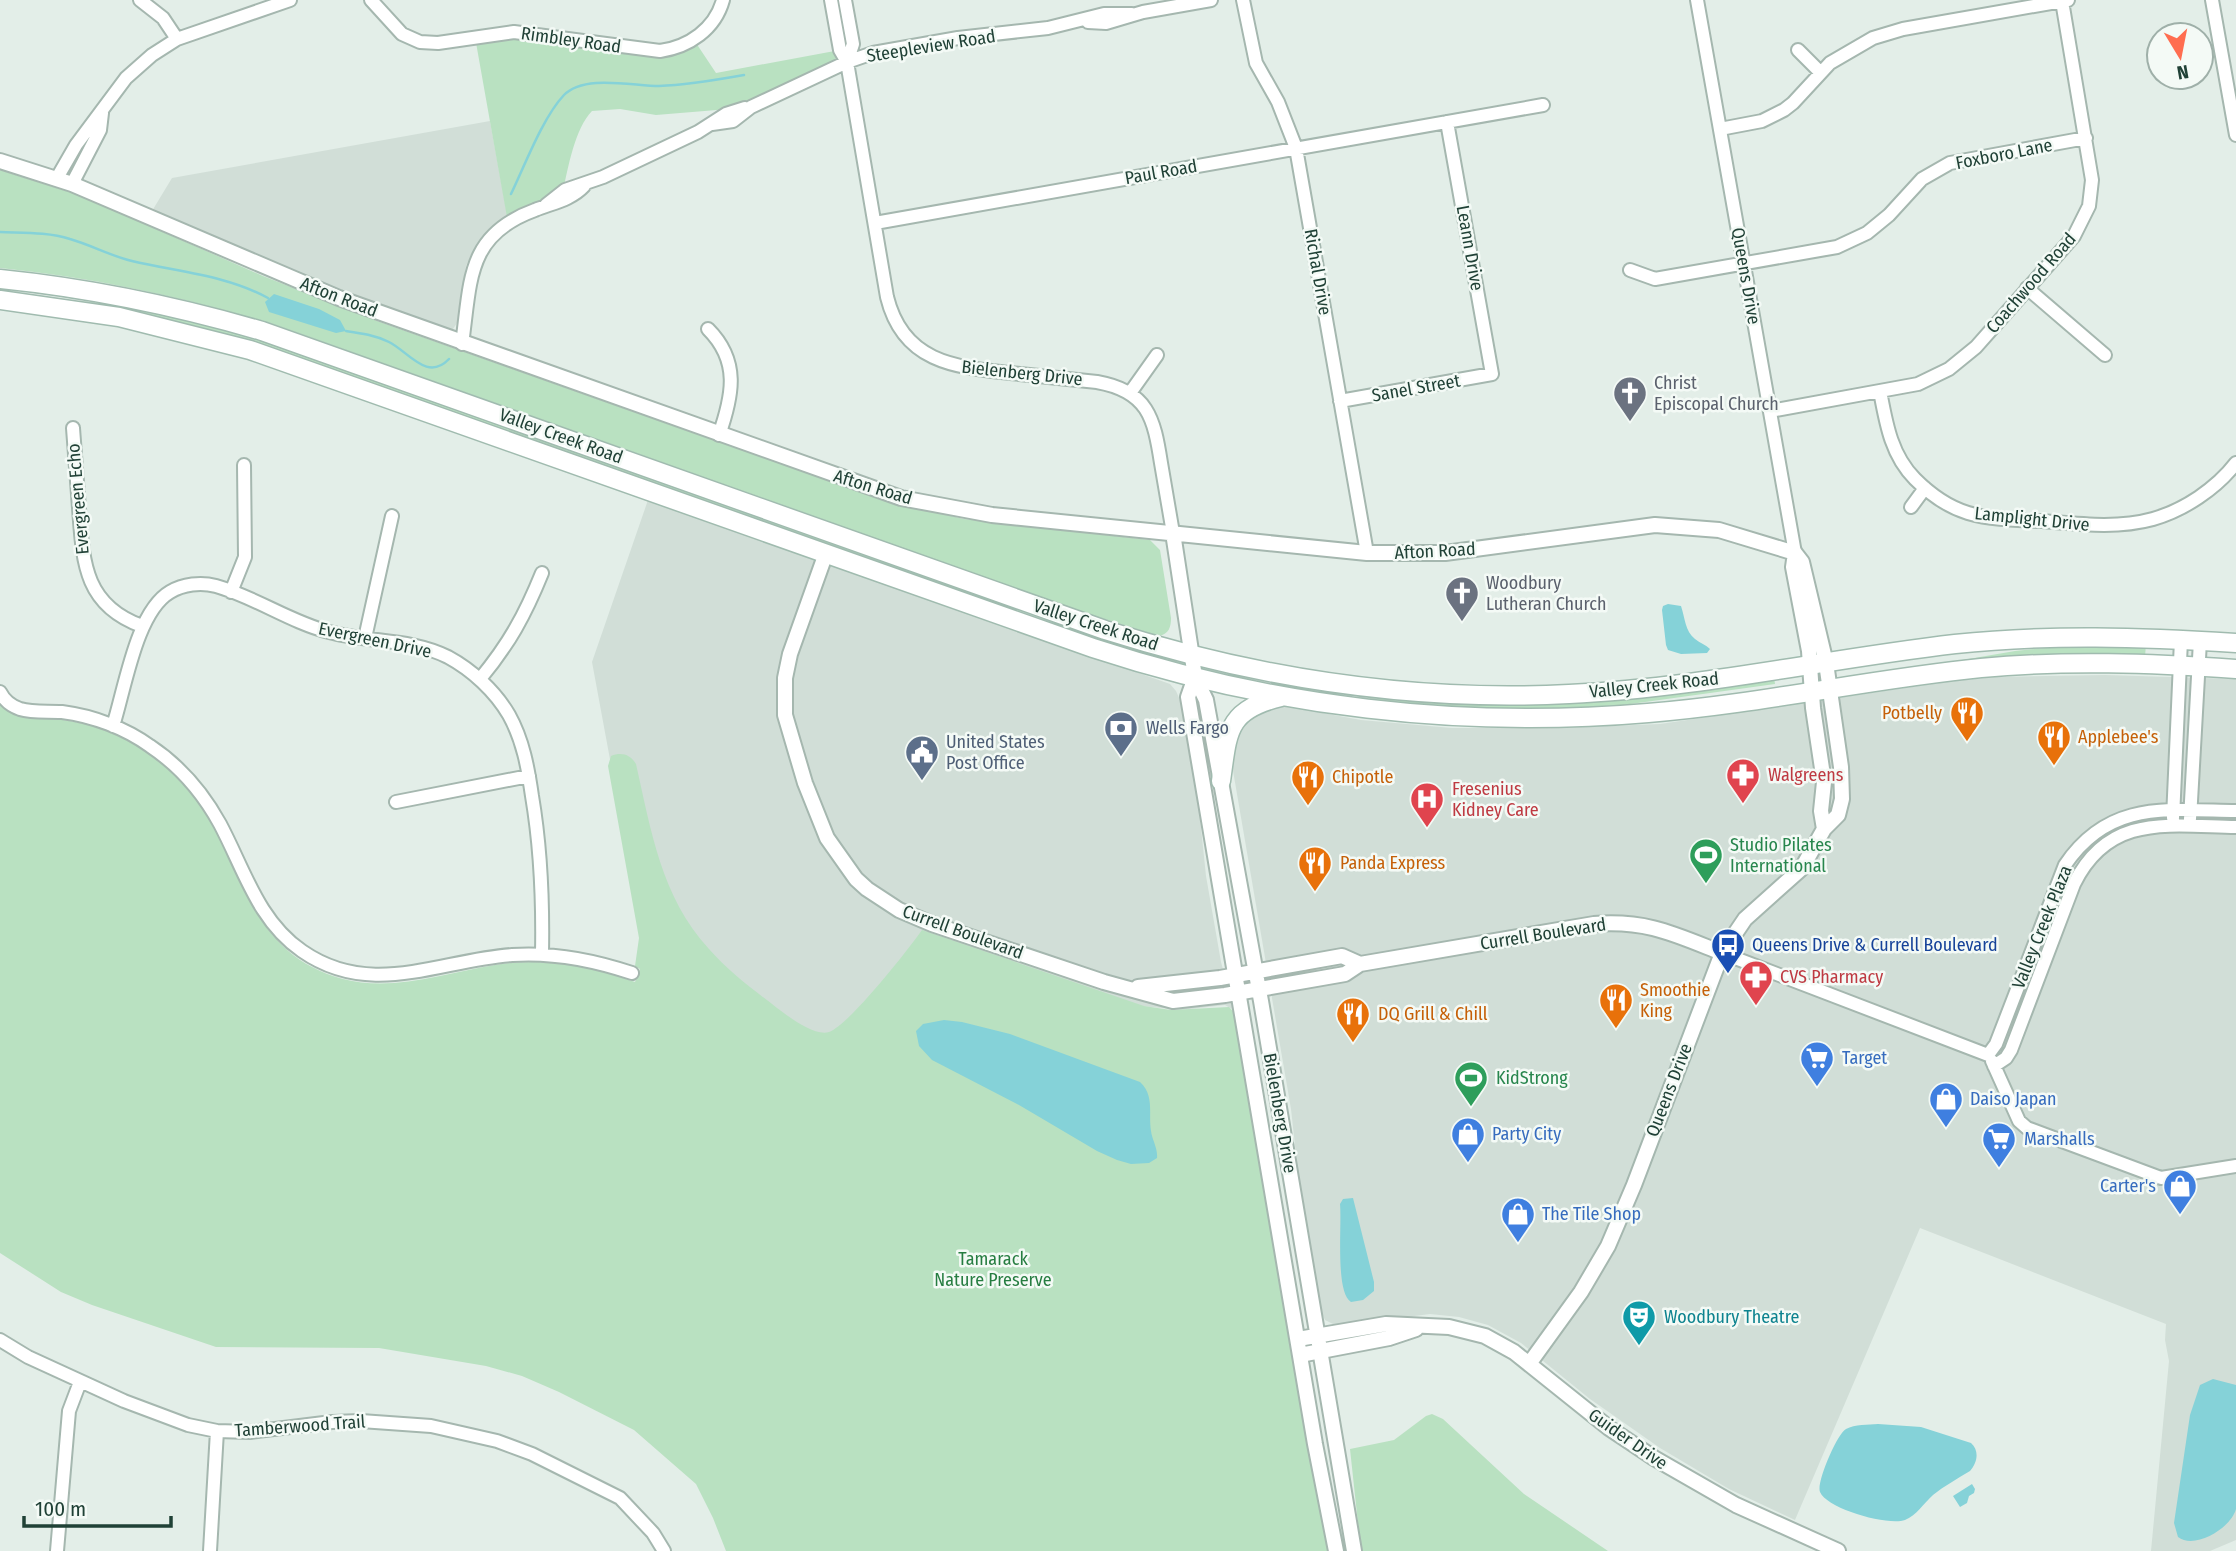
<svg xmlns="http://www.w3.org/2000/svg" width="2236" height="1551" font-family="'Fira Sans Condensed',sans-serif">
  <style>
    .built { fill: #d1ded7 }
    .green { fill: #b9e1c1 }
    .water { fill: #85d2d8 }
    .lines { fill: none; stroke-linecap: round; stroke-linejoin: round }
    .stream { stroke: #85d2d8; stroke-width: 2.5 }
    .minor-casing { stroke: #a5b7af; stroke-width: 16 }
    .tertiary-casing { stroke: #a5b7af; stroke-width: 18 }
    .secondary-casing { stroke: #a0bbaf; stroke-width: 21 }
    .minor { stroke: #fff; stroke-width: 12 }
    .tertiary { stroke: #fff; stroke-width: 14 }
    .secondary { stroke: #fff; stroke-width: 18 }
    .labels { text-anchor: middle; stroke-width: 5; stroke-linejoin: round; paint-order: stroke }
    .street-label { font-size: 18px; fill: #204136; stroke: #f4faf6 }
    .worship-label { font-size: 18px; fill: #5b616d; stroke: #f4faf6; text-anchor: start }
    .food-label { font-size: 18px; fill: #c56008; stroke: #f4faf6; text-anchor: start }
    .service-label { font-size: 18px; fill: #4e5e75; stroke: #f4faf6; text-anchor: start }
    .health-label { font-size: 18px; fill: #be3a42; stroke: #f4faf6; text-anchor: start }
    .leisure-label { font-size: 18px; fill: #27864d; stroke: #f4faf6; text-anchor: start }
    .transit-label { font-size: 18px; fill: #164399; stroke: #f4faf6; text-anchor: start }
    .shop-label { font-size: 18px; fill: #366cbe; stroke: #f4faf6; text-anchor: start }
    .park-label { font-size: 18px; fill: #267d41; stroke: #f4faf6 }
    .culture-label { font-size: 18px; fill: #0d838f; stroke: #f4faf6; text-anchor: start }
  </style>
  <rect width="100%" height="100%" fill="#e3eee8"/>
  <!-- built -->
  <path class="built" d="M490,121l17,93h3l-21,15 -16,21 -7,16 -9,57 -4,6 -5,1 -111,-40 -185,-79 20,-33z
    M648,500l522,184 6,7 7,16 14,82 9,87 15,86 15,54 -4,-7 -7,-4 -43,5 -41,-4 -210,-72 -104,108 -181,-88 -54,-292z
    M2105,675l131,4v861l-26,11h-59l18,-190 -4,-21 1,-16 -246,-96 -125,292 -66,-31 -69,-41 -70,-49 -69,-56 -33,-18 -29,-8 -29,-3 -93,12 -12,-6 -5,-11 -19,-109 -10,-91 -60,-350 -1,-8 16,-35 33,-11 82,15 91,8h103l105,-4 286,-42 49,-5z"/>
  <!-- green -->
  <path class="green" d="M501,33l147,18 46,-11 22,33 124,-23 7,12 -94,45 -97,8 -36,-6 -28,2c-17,17 -24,57 -29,80l-55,32 -33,-186z
    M0,170l79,25 184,81 114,45 506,179 81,19 186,21 10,10 11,68c0,9 -2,16 -12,18l-64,-20 -825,-293c-88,-26 -178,-46 -270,-55z
    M79,301l67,7 104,26 801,286 -83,-24 -686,-243 -203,-50z
    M2084,644h62l-1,13 -194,8v-3l64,-11z
    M1774,677l1,7 -195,27 -130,-1 -97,-12 76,2z
    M0,705c25,18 42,11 70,16 44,7 84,31 114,64 61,65 55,166 159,194 50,13 102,-6 152,-14 48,-8 95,0 140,17l5,-13 -5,-3 4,-28 -31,-172 3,-10c10,-4 19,-2 25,8 15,66 25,133 73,185 20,23 45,41 68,59 11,8 38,29 52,24 20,-7 79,-82 93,-102l222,76 27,4 58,-3 6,6 94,538h-603l-13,-33 -17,-34 -62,-54 -75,-38 -37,-16 -36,-10 -107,-18 -163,-1 -124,-42 -31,-13 -61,-39z
    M1432,1414l11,5 81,75 84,57h-247l-11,-102 44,-9 32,-24z"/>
  <!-- water -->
  <path class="water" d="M274,294l45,15 21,11 6,11 -10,2 -67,-21 -4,-10z
    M1668,604l13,2c4,12 4,25 14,33 5,4 11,6 15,10l-3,4 -26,1 -13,-4 -2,-5 -4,-35 1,-4z
    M944,1020l18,2 48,12 130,48c15,14 8,31 11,49 1,9 7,17 6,27l-8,5 -18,1 -14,-4 -20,-9 -78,-46 -87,-45 -13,-14 -3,-15 7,-7z
    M1353,1198l21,84v9l-11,9 -12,2c-16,-10 -9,-76 -11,-98l3,-5z
    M2213,1379l23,6v124c-5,19 -41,41 -58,28l-4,-14 16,-108 10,-30z
    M1878,1424l43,3 50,16c9,8 6,20 -1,28 -13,8 -26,15 -37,24 -9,8 -17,21 -28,25 -17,6 -78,-11 -85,-28 -4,-9 17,-58 26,-63 9,-5 22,-4 32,-5z
    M1972,1484l3,5 -1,4 -5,3 -2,7 -7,4 -7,-11z"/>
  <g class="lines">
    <!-- stream -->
    <path class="stream" d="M511,194c14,-29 32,-77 53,-99 20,-21 69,-9 95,-9 28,-1 57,-6 85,-11
      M0,232c23,1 48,0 70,7 21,6 41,17 62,22 46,11 94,14 136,37
      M346,331c14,2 29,4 43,11 20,10 38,40 60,17"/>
    <!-- minor casing -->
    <g class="minor-casing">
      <path id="minor" d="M140,0l23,18 14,21
        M371,0l31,34 18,8 18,1 76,-11 146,19c29,-4 55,-22 63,-51
        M831,0l9,50 7,12 40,235c16,65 67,70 123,76 29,3 58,6 87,9 51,9 57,36 64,81 4,24 8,47 12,70
        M845,0l8,44 -6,18
        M1243,0l13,63 22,39 18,46 71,405
        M1697,0l98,553
        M2212,0l24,135
        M1088,22l18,1 37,-11 68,-12
        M1798,50l22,22
        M712,124l21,-3 18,-14 96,-45 26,-9 85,-15 90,-10 56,-14h28
        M1720,129l42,-8 22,-11 9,-7 37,-40 43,-25 30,-9 165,-29
        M57,178l19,-33 50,-67 26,-23 25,-16 113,-39
        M72,184l28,-54 2,-17
        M546,205l19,-15 38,-13 95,-45 28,-18 19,-6
        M875,223l668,-118
        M1630,270l25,9 182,-32 30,-14 22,-18 33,-36 28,-16 136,-25
        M2027,288l78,67
        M708,329c32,32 25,66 11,106
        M462,344c9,-63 4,-109 73,-134 17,-7 36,-10 49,-24
        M1880,391c6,32 11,64 35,88 14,14 33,28 53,34 24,7 49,7 74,8 37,3 75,8 111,-2 31,-9 63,-30 83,-56
        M1130,393l27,-38
        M1340,401l152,-27 -45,-252
        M1770,411l148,-27 31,-15 27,-22 98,-111 15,-30 3,-26 -30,-179
        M73,428c2,27 4,54 6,80 4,54 5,97 63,118
        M1911,507l14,-19
        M231,592l14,-35 -1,-92
        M365,638l27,-122
        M480,679c29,-35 45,-64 62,-106
        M0,692c4,8 11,14 20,17 13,4 28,2 42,3 31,4 63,16 88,34 30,20 53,47 70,78 24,45 38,97 82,127 69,48 137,9 210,4 42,-3 81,5 120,18
        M113,726c12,-37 23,-114 57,-134 13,-8 31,-10 46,-6 39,11 74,36 113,46 40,11 81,6 119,25 24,13 47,34 61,58 14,25 19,53 23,81 9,53 11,104 10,158
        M396,802l133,-26
        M2173,818l8,-178
        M2190,819l10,-178
        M1722,953l266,102
        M1988,1055l8,-11 69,-179c44,-65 102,-55 171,-54
        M1992,1061l27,60 8,7 134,50 75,-12
        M1994,1066l12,-8 5,-8 63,-166c35,-71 95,-58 162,-57
        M0,1340l28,17 96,44 64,24 29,6 33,1 82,-10 29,-1 70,5 66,15 35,13 88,44 33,35 11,18
        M57,1551l12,-140 11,-29
        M210,1551l7,-120"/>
    </g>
    <!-- tertiary casing -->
    <g class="tertiary-casing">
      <path id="tertiary" d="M0,161l72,23 267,114 562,200 91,17 375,38h78l210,-28 64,5 76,23 7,9 24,101 15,104 1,32 -4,16 -14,14 -22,39 -57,51 -23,34 -88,232 -26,61 -27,46 -52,72
        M1173,533l22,144 11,23 55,301 93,550
        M826,553l-36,101 -5,24v37l20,68 22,55 29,41 11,10 32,21 33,14 172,58 69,19 52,-6 120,-21 15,-10 234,-40c53,-4 80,10 128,29
        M1795,553l-2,14 16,84 4,57 11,74 -3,29 3,18
        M1195,677l-7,20 127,747 21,107
        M1138,987l82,-9 122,-22 18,8
        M1298,1339l88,-15 63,3 36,9 29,16 95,76 45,30 82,47 102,46
        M1300,1355l89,-17 27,-9"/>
    </g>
    <!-- secondary casing -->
    <g class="secondary-casing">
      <path id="secondary" d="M0,279c89,9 176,27 262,52l843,299c151,48 306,72 464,64 130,-6 257,-35 386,-50 94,-10 187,-7 281,-1
        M0,300l119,17 131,33 843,298c179,59 368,81 555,65 112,-9 222,-34 333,-45 85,-8 170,-5 255,1
        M1221,781c7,-49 5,-71 60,-84"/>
    </g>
    <!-- minor -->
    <use href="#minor" class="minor"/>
    <!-- tertiary -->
    <use href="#tertiary" class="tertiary"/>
    <!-- secondary -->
    <use href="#secondary" class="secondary"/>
  </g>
  <!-- icons -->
  <defs>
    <g id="church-pin" transform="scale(1.75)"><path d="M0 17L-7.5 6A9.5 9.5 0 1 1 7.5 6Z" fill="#6b7280" stroke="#f4faf6"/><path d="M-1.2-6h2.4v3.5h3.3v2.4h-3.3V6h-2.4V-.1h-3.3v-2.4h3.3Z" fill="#fff"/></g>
    <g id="restaurant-pin" transform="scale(1.75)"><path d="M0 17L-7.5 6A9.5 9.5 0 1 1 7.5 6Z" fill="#e8710a" stroke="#f4faf6"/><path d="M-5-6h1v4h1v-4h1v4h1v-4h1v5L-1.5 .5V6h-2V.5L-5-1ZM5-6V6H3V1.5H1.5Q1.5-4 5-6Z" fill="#fff"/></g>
    <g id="bank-pin" transform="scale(1.75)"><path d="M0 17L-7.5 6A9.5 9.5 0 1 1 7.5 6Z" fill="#5c6f8a" stroke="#f4faf6"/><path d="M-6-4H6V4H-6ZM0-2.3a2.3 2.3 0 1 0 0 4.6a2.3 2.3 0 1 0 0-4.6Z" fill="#fff"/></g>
    <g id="civic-pin" transform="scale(1.75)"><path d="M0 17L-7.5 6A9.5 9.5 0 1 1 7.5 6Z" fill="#5c6f8a" stroke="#f4faf6"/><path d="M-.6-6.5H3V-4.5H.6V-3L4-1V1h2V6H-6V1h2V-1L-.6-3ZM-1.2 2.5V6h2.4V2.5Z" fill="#fff"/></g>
    <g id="pharmacy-pin" transform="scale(1.75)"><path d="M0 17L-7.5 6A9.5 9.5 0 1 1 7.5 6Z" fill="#e0444e" stroke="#f4faf6"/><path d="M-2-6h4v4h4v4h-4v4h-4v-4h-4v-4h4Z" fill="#fff"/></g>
    <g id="hospital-pin" transform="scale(1.75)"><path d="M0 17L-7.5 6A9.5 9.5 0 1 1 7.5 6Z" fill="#e0444e" stroke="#f4faf6"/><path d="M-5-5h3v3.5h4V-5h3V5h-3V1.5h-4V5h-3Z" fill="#fff"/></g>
    <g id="stadium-pin" transform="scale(1.75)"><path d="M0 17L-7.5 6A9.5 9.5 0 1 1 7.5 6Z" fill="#2e9e5b" stroke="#f4faf6"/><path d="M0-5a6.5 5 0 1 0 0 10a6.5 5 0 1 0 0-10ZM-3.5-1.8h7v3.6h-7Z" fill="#fff"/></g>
    <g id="bus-pin" transform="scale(1.75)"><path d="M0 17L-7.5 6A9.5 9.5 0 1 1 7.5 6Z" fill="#1a4fb4" stroke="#f4faf6"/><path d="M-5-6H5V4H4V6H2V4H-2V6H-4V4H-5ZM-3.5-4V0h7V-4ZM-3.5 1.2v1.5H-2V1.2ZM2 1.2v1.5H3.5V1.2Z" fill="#fff"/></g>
    <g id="supermarket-pin" transform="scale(1.75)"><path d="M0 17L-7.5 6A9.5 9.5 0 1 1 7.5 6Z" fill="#3f7fe0" stroke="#f4faf6"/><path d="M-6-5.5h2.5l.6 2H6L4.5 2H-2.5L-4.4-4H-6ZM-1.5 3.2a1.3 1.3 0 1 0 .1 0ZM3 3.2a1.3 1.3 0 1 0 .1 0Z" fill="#fff"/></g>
    <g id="shop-pin" transform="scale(1.75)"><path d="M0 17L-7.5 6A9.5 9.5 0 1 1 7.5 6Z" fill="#3f7fe0" stroke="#f4faf6"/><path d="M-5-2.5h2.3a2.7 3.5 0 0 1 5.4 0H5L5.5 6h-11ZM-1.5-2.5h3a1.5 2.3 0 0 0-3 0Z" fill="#fff"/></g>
    <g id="theatre-pin" transform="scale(1.75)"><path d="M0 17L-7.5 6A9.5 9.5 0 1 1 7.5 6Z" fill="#0f9aa8" stroke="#f4faf6"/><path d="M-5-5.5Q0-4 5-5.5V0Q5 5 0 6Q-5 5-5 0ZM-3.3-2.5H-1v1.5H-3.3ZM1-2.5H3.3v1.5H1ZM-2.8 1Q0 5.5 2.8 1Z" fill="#fff"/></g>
  </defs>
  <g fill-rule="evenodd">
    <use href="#church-pin" x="1630" y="393"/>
    <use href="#church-pin" x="1462" y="593"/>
    <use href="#restaurant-pin" x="1967" y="713"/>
    <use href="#bank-pin" x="1121" y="728"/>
    <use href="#restaurant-pin" x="2054" y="737"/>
    <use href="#civic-pin" x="922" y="752"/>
    <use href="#pharmacy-pin" x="1743" y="775"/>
    <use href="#restaurant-pin" x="1308" y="777"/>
    <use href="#hospital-pin" x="1427" y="799"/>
    <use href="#stadium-pin" x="1706" y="855"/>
    <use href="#restaurant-pin" x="1315" y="863"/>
    <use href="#bus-pin" x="1728" y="945"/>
    <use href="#pharmacy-pin" x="1756" y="977"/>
    <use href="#restaurant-pin" x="1616" y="1000"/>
    <use href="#restaurant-pin" x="1353" y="1014"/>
    <use href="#supermarket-pin" x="1817" y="1058"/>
    <use href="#stadium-pin" x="1471" y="1078"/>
    <use href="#shop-pin" x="1946" y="1099"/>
    <use href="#shop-pin" x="1468" y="1134"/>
    <use href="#supermarket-pin" x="1999" y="1139"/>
    <use href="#shop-pin" x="2180" y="1186"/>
    <use href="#shop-pin" x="1518" y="1214"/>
    <use href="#theatre-pin" x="1639" y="1317"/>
  </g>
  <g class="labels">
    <!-- street labels -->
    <g class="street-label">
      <text transform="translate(571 40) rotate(8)" y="6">Rimbley Road</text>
      <text transform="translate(931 46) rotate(-9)" y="6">Steepleview Road</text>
      <text transform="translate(2004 154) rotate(-11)" y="6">Foxboro Lane</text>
      <text transform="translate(1161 172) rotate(-10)" y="6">Paul Road</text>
      <text transform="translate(1470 248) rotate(80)" y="6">Leann Drive</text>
      <text transform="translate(1318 272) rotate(80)" y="6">Richal Drive</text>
      <text transform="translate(1746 276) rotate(80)" y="6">Queens Drive</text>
      <text transform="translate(2031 283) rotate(-49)" y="6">Coachwood Road</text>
      <text transform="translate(339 297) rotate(21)" y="6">Afton Road</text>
      <text transform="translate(1022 373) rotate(6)" y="6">Bielenberg Drive</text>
      <text transform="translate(1416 388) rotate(-10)" y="6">Sanel Street</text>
      <text transform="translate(561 436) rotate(20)" y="6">Valley Creek Road</text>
      <text transform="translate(873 487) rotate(17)" y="6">Afton Road</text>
      <text transform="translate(78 499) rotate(-95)" y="6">Evergreen Echo</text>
      <text transform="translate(2032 519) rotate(6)" y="6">Lamplight Drive</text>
      <text transform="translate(1435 551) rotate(-3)" y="6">Afton Road</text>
      <text transform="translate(1096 625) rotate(18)" y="6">Valley Creek Road</text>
      <text transform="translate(375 640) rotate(12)" y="6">Evergreen Drive</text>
      <text transform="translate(1654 685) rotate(-6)" y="6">Valley Creek Road</text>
      <text transform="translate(2042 927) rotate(-68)" y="6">Valley Creek Plaza</text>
      <text transform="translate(963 932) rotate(20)" y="6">Currell Boulevard</text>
      <text transform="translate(1543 934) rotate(-9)" y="6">Currell Boulevard</text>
      <text transform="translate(1669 1090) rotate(-69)" y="6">Queens Drive</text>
      <text transform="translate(1280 1113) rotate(80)" y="6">Bielenberg Drive</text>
      <text transform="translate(300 1426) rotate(-4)" y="6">Tamberwood Trail</text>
      <text transform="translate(1628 1439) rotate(35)" y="6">Guider Drive</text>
    </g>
    <!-- worship labels -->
    <g class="worship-label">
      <text x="1654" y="389">Christ<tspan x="1654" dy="21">Episcopal Church</tspan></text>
      <text x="1486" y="589">Woodbury<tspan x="1486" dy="21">Lutheran Church</tspan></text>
    </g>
    <!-- food labels -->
    <g class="food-label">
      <text x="1942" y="719" text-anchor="end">Potbelly</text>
      <text x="2078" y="743">Applebee's</text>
      <text x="1332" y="783">Chipotle</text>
      <text x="1340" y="869">Panda Express</text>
      <text x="1640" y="996">Smoothie<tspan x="1640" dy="21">King</tspan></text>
      <text x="1378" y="1020">DQ Grill &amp; Chill</text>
    </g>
    <!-- service labels -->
    <g class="service-label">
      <text x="1146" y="734">Wells Fargo</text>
      <text x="946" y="748">United States<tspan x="946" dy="21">Post Office</tspan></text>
    </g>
    <!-- health labels -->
    <g class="health-label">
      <text x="1768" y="781">Walgreens</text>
      <text x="1452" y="795">Fresenius<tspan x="1452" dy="21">Kidney Care</tspan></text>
      <text x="1780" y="983">CVS Pharmacy</text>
    </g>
    <!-- leisure labels -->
    <g class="leisure-label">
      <text x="1730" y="851">Studio Pilates<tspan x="1730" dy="21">International</tspan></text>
      <text x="1496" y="1084">KidStrong</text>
    </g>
    <!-- transit labels -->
    <g class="transit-label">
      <text x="1752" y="951">Queens Drive &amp; Currell Boulevard</text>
    </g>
    <!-- shop labels -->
    <g class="shop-label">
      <text x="1842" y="1064">Target</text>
      <text x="1970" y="1105">Daiso Japan</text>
      <text x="1492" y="1140">Party City</text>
      <text x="2024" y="1145">Marshalls</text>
      <text x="2156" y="1192" text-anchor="end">Carter's</text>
      <text x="1542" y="1220">The Tile Shop</text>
    </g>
    <!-- park labels -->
    <g class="park-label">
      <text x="993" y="1265">Tamarack<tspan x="993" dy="21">Nature Preserve</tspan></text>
    </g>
    <!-- culture labels -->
    <g class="culture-label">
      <text x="1664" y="1323">Woodbury Theatre</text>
    </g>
  </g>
  <!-- north arrow -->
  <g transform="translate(2180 56) rotate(170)"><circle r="33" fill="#f4faf6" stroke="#9fb0a9" stroke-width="2"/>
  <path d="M0-5L12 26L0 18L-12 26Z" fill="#ff6d50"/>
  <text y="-10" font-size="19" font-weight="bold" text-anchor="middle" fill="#204136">N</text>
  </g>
  <!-- scale -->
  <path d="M24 1516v10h147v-10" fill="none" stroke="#204136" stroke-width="3.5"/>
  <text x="35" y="1516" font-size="21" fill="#204136" stroke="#f4faf6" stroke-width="5" paint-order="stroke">100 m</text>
</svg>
